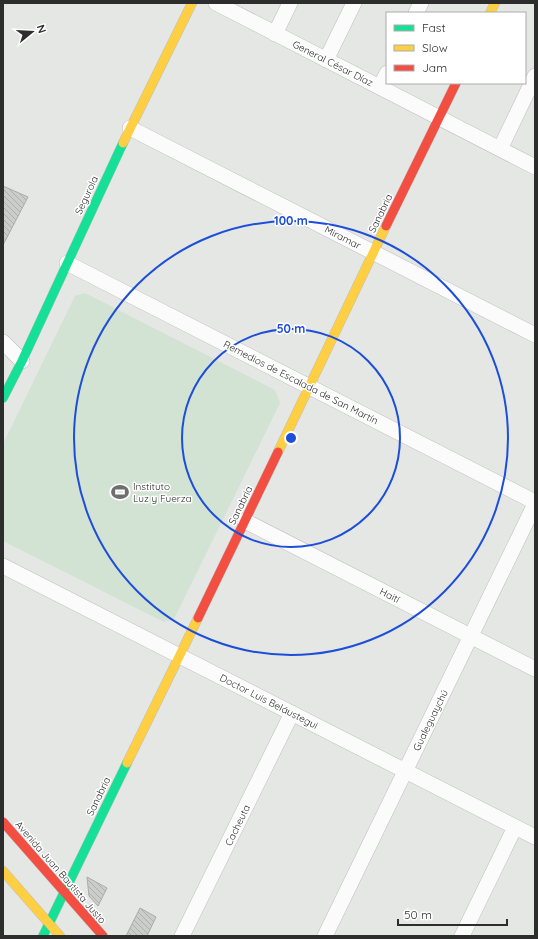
<svg xmlns="http://www.w3.org/2000/svg" width="538" height="939" font-family="Quicksand,sans-serif">
  <style>
    .green { fill: #d2e2d3 }
    .building { fill: url(#building-back-hatch); stroke: #aaacaa }
    .lines { fill: none; stroke-linecap: round; stroke-linejoin: round }
    .street-casing { stroke: #bdbebd; stroke-width: 16 }
    .fast-casing { stroke: #bdbebd; stroke-width: 10 }
    .slow-casing { stroke: #bdbebd; stroke-width: 10 }
    .jam-casing { stroke: #bdbebd; stroke-width: 10 }
    .street { stroke: #fbfbfb; stroke-width: 15 }
    .fast { stroke: #16e098; stroke-width: 9 }
    .slow { stroke: #ffcf43; stroke-width: 9 }
    .jam { stroke: #f24e42; stroke-width: 9 }
    .ring { fill: none; stroke: #1d4ed8; stroke-width: 2 }
    .labels { text-anchor: middle; stroke-width: 3; stroke-linejoin: round; paint-order: stroke }
    .street-label { font-size: 10px; fill: #2c2d2c; stroke: #fff }
    .poi-label { font-size: 10px; fill: #2c2d2c; stroke: #fff; text-anchor: start }
    .centre { fill: #1d4ed8; stroke: #fff; stroke-width: 2 }
    .ring-label { font-size: 12px; text-anchor: middle; font-weight: bold; fill: #1d4ed8; stroke: #fff; stroke-width: 3; stroke-linejoin: round; paint-order: stroke }
  </style>
  <defs>
    <pattern id="building-back-hatch" width="6" height="6" patternUnits="userSpaceOnUse"><rect width="6" height="6" fill="#cbcdcb"/><path d="M-1 5l2 2M0 0l6 6M5-1l2 2" fill="none" stroke="#aeb0ae"/></pattern>
  </defs>
  <rect width="100%" height="100%" fill="#e5e7e5"/>
  <!-- green -->
  <path class="green" d="M85,293l190,97 5,13 -106,216 -10,3 -161,-81v-97l72,-148z"/>
  <!-- building -->
  <path class="building" d="M3,186l25,11 -25,48z
    M87,877l20,11 -9,18 -9,-10z
    M140,908l16,9 -9,19h-21z"/>
  <g class="lines">
    <!-- street casing -->
    <g class="street-casing">
      <path id="street" d="M216,3l319,164
        M416,13l5,-10
        M275,34l15,-31
        M326,60l28,-57
        M380,87l7,-14
        M130,128l405,207
        M500,149l35,-73
        M67,263l468,239
        M3,342l19,19
        M245,521l290,148
        M3,566l532,271
        M182,936l110,-223
        M325,936l210,-432
        M462,936l53,-109"/>
    </g>
    <!-- fast casing -->
    <g class="fast-casing">
      <path id="fast" d="M3,398l19,-37 101,-218
        M43,936l84,-173"/>
    </g>
    <!-- slow casing -->
    <g class="slow-casing">
      <path id="slow" d="M490,13l5,-10
        M123,143l69,-140
        M278,452l108,-226
        M127,763l71,-145
        M3,871l57,65"/>
    </g>
    <!-- jam casing -->
    <g class="jam-casing">
      <path id="jam" d="M386,226l70,-143
        M198,618l80,-166
        M3,822l100,114"/>
    </g>
    <!-- street -->
    <use href="#street" class="street"/>
    <!-- fast -->
    <use href="#fast" class="fast"/>
    <!-- slow -->
    <use href="#slow" class="slow"/>
    <!-- jam -->
    <use href="#jam" class="jam"/>
  </g>
  <!-- distance rings -->
  <g class="ring">
    <circle cx="291" cy="438" r="109"/>
    <circle cx="291" cy="438" r="217"/>
  </g>
  <!-- icons -->
  <defs>
    <g id="stadium-bare" transform="scale(1.38)"><path d="M0-5a6.5 5 0 1 0 0 10a6.5 5 0 1 0 0-10ZM-3.5-1.8h7v3.6h-7Z" fill="#6d6e6d" stroke="#fff" stroke-width="2.5" paint-order="stroke"/></g>
  </defs>
  <g fill-rule="evenodd">
    <use href="#stadium-bare" x="120" y="492"/>
  </g>
  <g class="labels">
    <!-- street labels -->
    <g class="street-label">
      <text transform="translate(333 63) rotate(27)" y="4">General César Díaz</text>
      <text transform="translate(86 195) rotate(-65)" y="4">Segurola</text>
      <text transform="translate(380 213) rotate(-64)" y="4">Sanabria</text>
      <text transform="translate(343 237) rotate(27)" y="4">Miramar</text>
      <text transform="translate(301 382) rotate(27)" y="4">Remedios de Escalada de San Martín</text>
      <text transform="translate(240 505) rotate(-64)" y="4">Sanabria</text>
      <text transform="translate(390 595) rotate(27)" y="4">Haití</text>
      <text transform="translate(269 701) rotate(27)" y="4">Doctor Luis Beláustegui</text>
      <text transform="translate(430 720) rotate(-64)" y="4">Gualeguaychú</text>
      <text transform="translate(98 796) rotate(-64)" y="4">Sanabria</text>
      <text transform="translate(237 825) rotate(-64)" y="4">Cacheuta</text>
      <text transform="translate(61 872) rotate(49)" y="4">Avenida Juan Bautista Justo</text>
    </g>
    <!-- poi labels -->
    <g class="poi-label">
      <text x="133" y="490">Instituto<tspan x="133" dy="12">Luz y Fuerza</tspan></text>
    </g>
  </g>
  <circle cx="291" cy="438" r="6" class="centre"/>
  <g class="ring-label">
    <text x="291" y="225">100 m</text>
    <text x="291" y="333">50 m</text>
  </g>
  <!-- border -->
  <rect width="538" height="939" fill="none" stroke="#2c2d2c" stroke-width="8"/>
  <!-- legend -->
  <rect x="386" y="12" width="140" height="72" fill="#ffffff" stroke="#ababab"/>
  <rect x="394" y="25" width="20" height="6" fill="#16e098" stroke="#ababab"/>
  <text x="422" y="32" font-size="12" fill="#2c2d2c">Fast</text>
  <rect x="394" y="45" width="20" height="6" fill="#ffcf43" stroke="#ababab"/>
  <text x="422" y="52" font-size="12" fill="#2c2d2c">Slow</text>
  <rect x="394" y="65" width="20" height="6" fill="#f24e42" stroke="#ababab"/>
  <text x="422" y="72" font-size="12" fill="#2c2d2c">Jam</text>
  <!-- north arrow -->
  <g transform="translate(32 32) rotate(72)" stroke="#ffffff" stroke-width="3" paint-order="stroke">
  <path d="M0-3L7 15L0 10L-7 15Z" fill="#2c2d2c"/>
  <text y="-6" font-size="11" font-weight="bold" text-anchor="middle" fill="#2c2d2c">N</text>
  </g>
  <!-- scale -->
  <path d="M398 919v6h109v-6" fill="none" stroke="#2c2d2c" stroke-width="2"/>
  <text x="404" y="919" font-size="12" fill="#2c2d2c" stroke="#ffffff" stroke-width="3" paint-order="stroke">50 m</text>
</svg>
